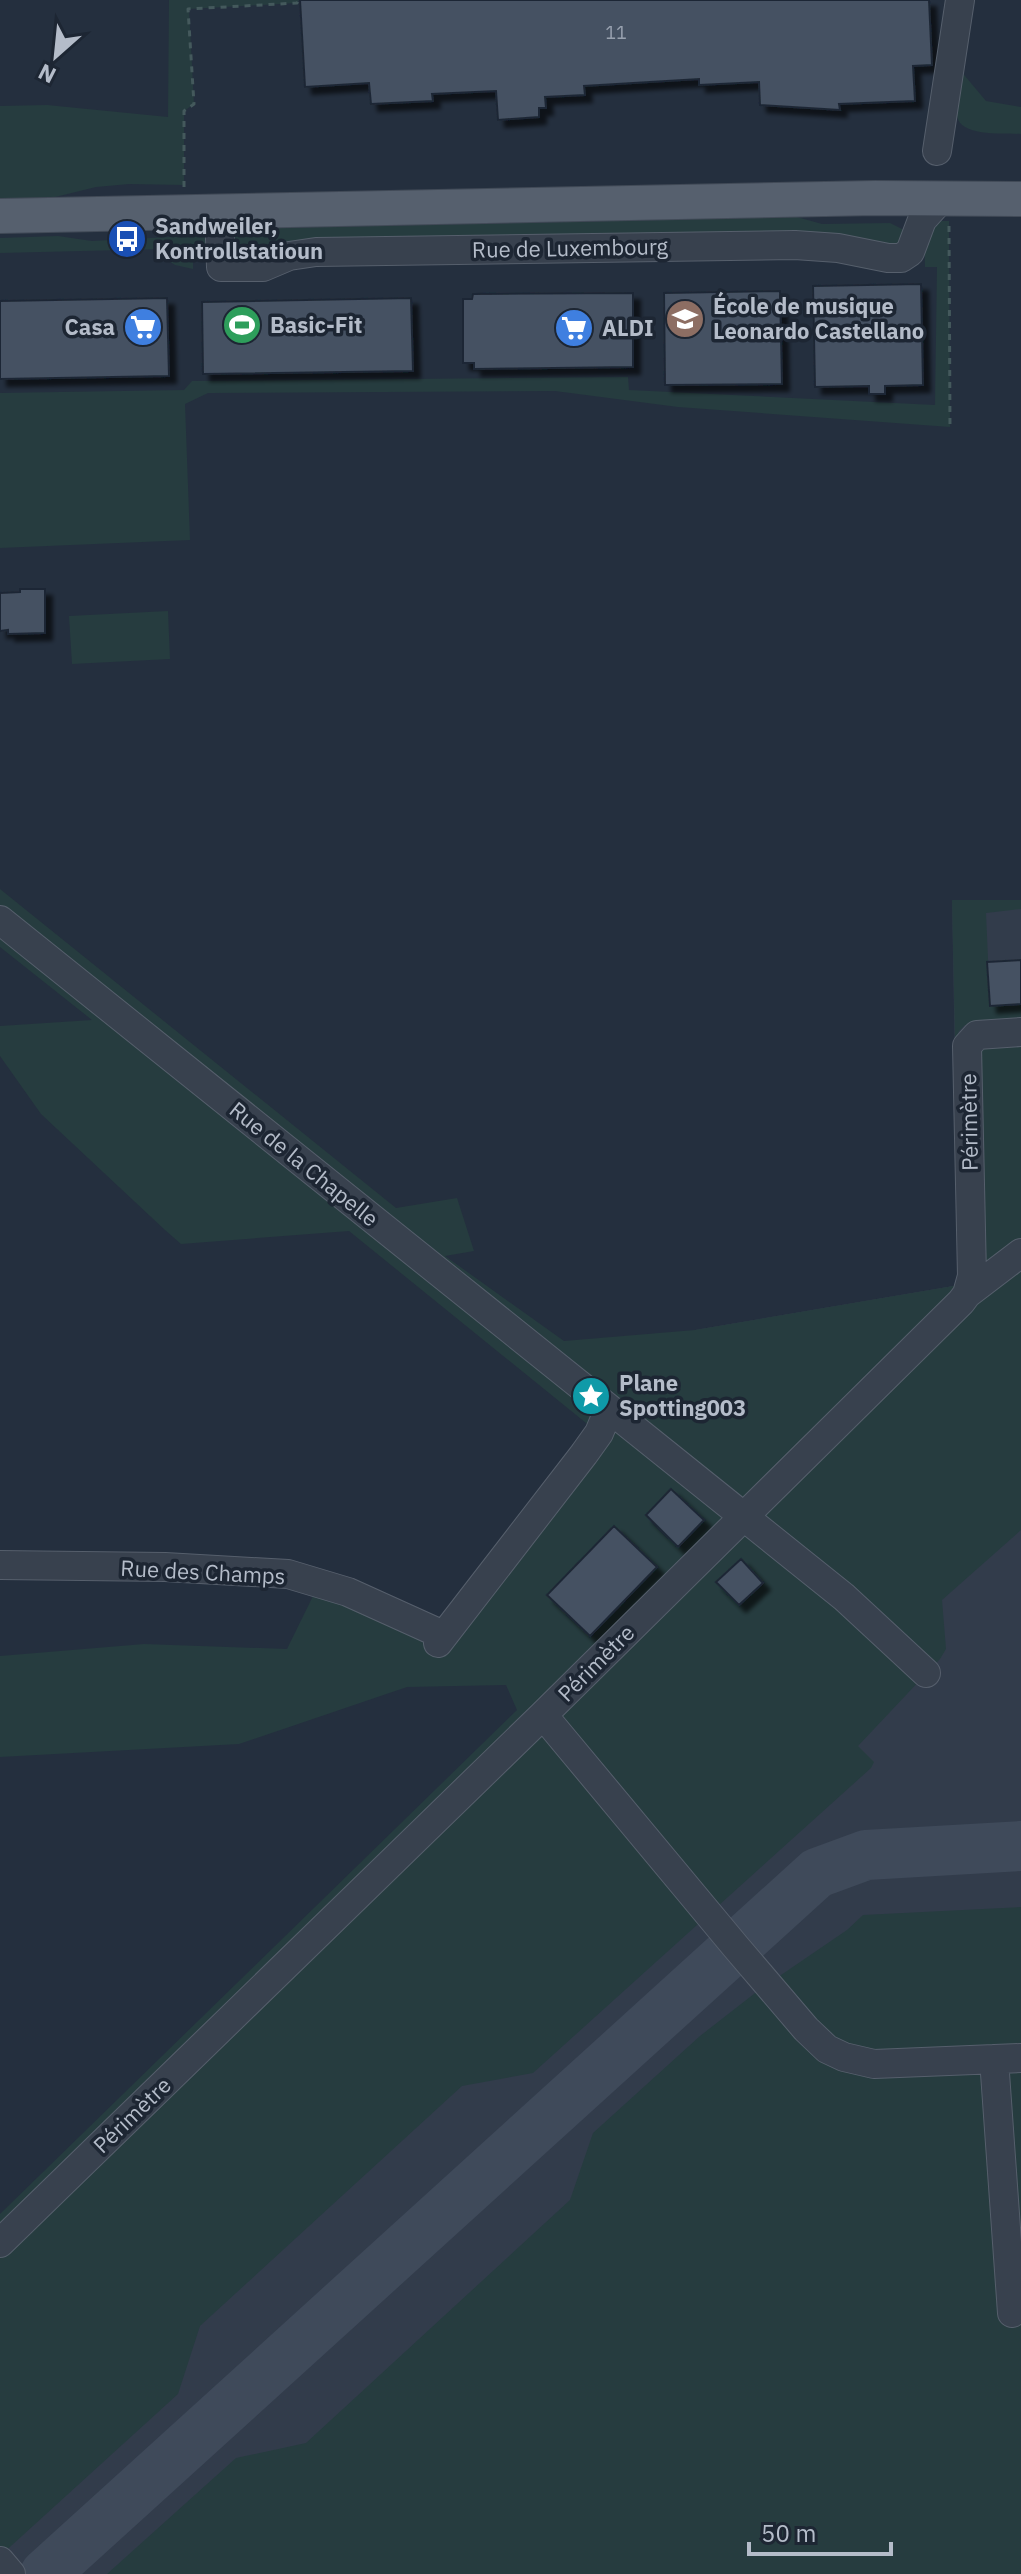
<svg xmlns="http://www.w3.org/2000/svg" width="1021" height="2574" font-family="'IBM Plex Sans',sans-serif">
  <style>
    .airport { fill: #323c4b }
    .green { fill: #263c3f }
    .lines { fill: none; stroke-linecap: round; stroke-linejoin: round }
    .taxiway { stroke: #3f4a5a; stroke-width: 50 }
    .building { fill: #455162; stroke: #1f2835; stroke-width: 2; filter: url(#shadow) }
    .minor-casing { stroke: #565f6c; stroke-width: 30 }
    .major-casing { stroke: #414a57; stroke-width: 36 }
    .path { stroke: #44595c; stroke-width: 3; stroke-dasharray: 6 6; stroke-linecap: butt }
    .minor { stroke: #38414e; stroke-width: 28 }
    .major { stroke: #56606e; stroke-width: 34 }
    .labels { text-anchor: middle; stroke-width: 7; stroke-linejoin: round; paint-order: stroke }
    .number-label { font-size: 18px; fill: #98a1af }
    .poi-label { font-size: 22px; font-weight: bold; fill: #b4bcc9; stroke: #1d2633; text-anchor: start }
    .street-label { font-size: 22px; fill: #b4bcc9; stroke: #1d2633 }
  </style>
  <defs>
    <filter id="shadow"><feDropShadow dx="7" dy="7" stdDeviation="2" flood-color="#0009"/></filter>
  </defs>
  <rect width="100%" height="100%" fill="#242f3e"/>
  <!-- airport -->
  <path class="airport" d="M952,900h69v1674h-1021v-349l536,-520 159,-375 264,-45z"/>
  <!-- green -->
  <path class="green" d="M169,0h130l-2,3 -108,6 5,95 -10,7v74l-55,-1 -33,3 -53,13 -43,1v-95l47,-1 121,12z
    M960,70l26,31 35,6v27c-17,-1 -61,3 -64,-18 -2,-14 2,-32 3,-46z
    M797,217l25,7 68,-1 16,8 -5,13 -14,6 -622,8h-27l-8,-12 5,-17z
    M938,221h11l1,206 -272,-20 -123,-16 -347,2 -23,11 5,136 -190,8v-155l184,-3 8,-9 436,-4 1,13 306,15 2,-138h-12l-1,-37z
    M207,235l1,12 -15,1v21l-18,-4 -11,-7v-9l-164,4v-15l58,-2 34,5z
    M168,611l2,48 -98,5 -3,-48z
    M0,889l396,319 61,-10 17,53 -29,5 119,85 131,-11 264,-45 22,-240 40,-2v487l-79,70 4,49 -6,10 -82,87 16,16 -3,6 -338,305 -71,13 -262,240 -22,68 -178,162v-342l517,-504 -11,-25 -99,2 -168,57 -239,13v-101l144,-12 143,5 27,-55 -28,-14 157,54 164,-194 -258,-209 -168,13 -16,-14 -124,-116 -41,-58v-30l92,-6 -92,-73z
    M952,900h69v9l-35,4 4,92 31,-1v19l-56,2 -6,6 -4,10z
    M1021,1907v667h-914l129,-116 70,-15 264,-243 23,-67 107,-97 59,-46 88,-60 16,-15z"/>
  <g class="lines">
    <!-- taxiway -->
    <path class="taxiway" d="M45,2574l772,-701 49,-18 155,-9"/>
  </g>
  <!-- building -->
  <path class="building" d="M300,0h629l3,65 -19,1 2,35 -76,3 1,6 -80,-5 -1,-23 -60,3v-6l-115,7 1,9 -40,2 1,11h-7v9l-41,3 -2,-29 -64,3 1,7 -62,3 -2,-21 -64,4z
    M921,284l2,101 -38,1v8h-16v-8l-54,1 -2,-101z
    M780,291l2,93 -117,1 -1,-92z
    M633,293v74l-159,2v-6h-11v-64h9l1,-5z
    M167,298l2,78 -169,3v-78z
    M411,298l2,73 -210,3 -1,-72z
    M20,589h25v44l-37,1v-4l-8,1v-38l20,-1z
    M1021,960v44l-31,2 -3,-44z
    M671,1489l33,31 -26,27 -32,-32z
    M614,1526l43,41 -67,69 -43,-41z
    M741,1559l22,24 -24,22 -23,-23z"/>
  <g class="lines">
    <!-- minor casing -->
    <g class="minor-casing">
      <path id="minor" d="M937,151l23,-151
        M219,211l2,56h42l26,-11 27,-4 479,-7 43,3 50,10h13l9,-6 12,-32 20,-22
        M0,920l844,677 82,76
        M967,1294l54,-41
        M0,1565l165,2 123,7 60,18 95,43
        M438,1643l146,-189 15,-21 10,-24
        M543,1715l193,232 70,82 21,20 17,8 30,7 147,-6
        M994,2059l18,254
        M0,2243l543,-528 418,-413 6,-8 5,-18 -5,-230 10,-11 44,-3
        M0,2561l11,13"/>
    </g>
    <!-- major casing -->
    <g class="major-casing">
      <path id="major" d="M0,216l875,-18 146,1"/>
    </g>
    <!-- path -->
    <path class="path" d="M184,187v-76l10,-7 -6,-95 109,-6 1,-3
      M949,226l1,201"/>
    <!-- minor -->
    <use href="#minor" class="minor"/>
    <!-- major -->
    <use href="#major" class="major"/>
  </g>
  <!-- icons -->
  <defs>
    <g id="bus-disc" transform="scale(2)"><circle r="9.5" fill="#1a4fb4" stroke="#1d2633"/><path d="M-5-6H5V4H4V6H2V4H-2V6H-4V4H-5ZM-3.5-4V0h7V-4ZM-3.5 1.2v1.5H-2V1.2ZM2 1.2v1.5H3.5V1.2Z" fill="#fff"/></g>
    <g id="school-disc" transform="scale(2)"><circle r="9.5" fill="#8d6e63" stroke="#1d2633"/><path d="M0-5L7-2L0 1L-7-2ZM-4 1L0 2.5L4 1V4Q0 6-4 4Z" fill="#fff"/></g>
    <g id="stadium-disc" transform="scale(2)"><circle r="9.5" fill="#2e9e5b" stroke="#1d2633"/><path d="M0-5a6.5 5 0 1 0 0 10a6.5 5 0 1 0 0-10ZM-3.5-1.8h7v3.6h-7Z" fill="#fff"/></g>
    <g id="supermarket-disc" transform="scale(2)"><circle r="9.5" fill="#3f7fe0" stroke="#1d2633"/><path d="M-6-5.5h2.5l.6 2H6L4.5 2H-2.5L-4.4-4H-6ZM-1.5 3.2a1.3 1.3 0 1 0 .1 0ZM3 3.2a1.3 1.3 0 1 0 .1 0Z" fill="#fff"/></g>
    <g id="sight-disc" transform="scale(2)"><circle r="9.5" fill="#0f9aa8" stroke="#1d2633"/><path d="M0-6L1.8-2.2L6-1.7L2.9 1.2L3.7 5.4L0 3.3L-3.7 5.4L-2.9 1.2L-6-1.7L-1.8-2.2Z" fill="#fff"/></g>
  </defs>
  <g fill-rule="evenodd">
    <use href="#bus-disc" x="127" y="239"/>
    <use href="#school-disc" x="685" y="319"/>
    <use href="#stadium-disc" x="242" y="325"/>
    <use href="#supermarket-disc" x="143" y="327"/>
    <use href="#supermarket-disc" x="574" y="328"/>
    <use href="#sight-disc" x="591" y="1396"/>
  </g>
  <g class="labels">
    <!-- number labels -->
    <g class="number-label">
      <text x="616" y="39">11</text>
    </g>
    <!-- poi labels -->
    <g class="poi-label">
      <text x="155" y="234">Sandweiler,<tspan x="155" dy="25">Kontrollstatioun</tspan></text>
      <text x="713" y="314">École de musique<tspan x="713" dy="25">Leonardo Castellano</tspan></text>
      <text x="270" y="333">Basic-Fit</text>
      <text x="115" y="335" text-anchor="end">Casa</text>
      <text x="602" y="336">ALDI</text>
      <text x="619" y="1391">Plane<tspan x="619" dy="25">Spotting003</tspan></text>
    </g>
    <!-- street labels -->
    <g class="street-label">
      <text transform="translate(570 248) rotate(-1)" y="8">Rue de Luxembourg</text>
      <text transform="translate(969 1122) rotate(-91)" y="8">Périmètre</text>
      <text transform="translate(304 1164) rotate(39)" y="8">Rue de la Chapelle</text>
      <text transform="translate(203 1572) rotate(3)" y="8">Rue des Champs</text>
      <text transform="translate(596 1663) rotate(-45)" y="8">Périmètre</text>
      <text transform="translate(132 2115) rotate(-44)" y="8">Périmètre</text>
    </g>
  </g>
  <!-- north arrow -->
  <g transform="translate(56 56) rotate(207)" stroke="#1d2633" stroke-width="6" paint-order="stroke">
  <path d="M0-6L14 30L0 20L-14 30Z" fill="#b4bcc9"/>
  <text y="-12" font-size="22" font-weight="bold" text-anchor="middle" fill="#b4bcc9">N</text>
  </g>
  <!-- scale -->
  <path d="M749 2542v12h142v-12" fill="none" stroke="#b4bcc9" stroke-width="4"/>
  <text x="761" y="2542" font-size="24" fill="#b4bcc9" stroke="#1d2633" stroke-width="6" paint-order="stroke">50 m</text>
</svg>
